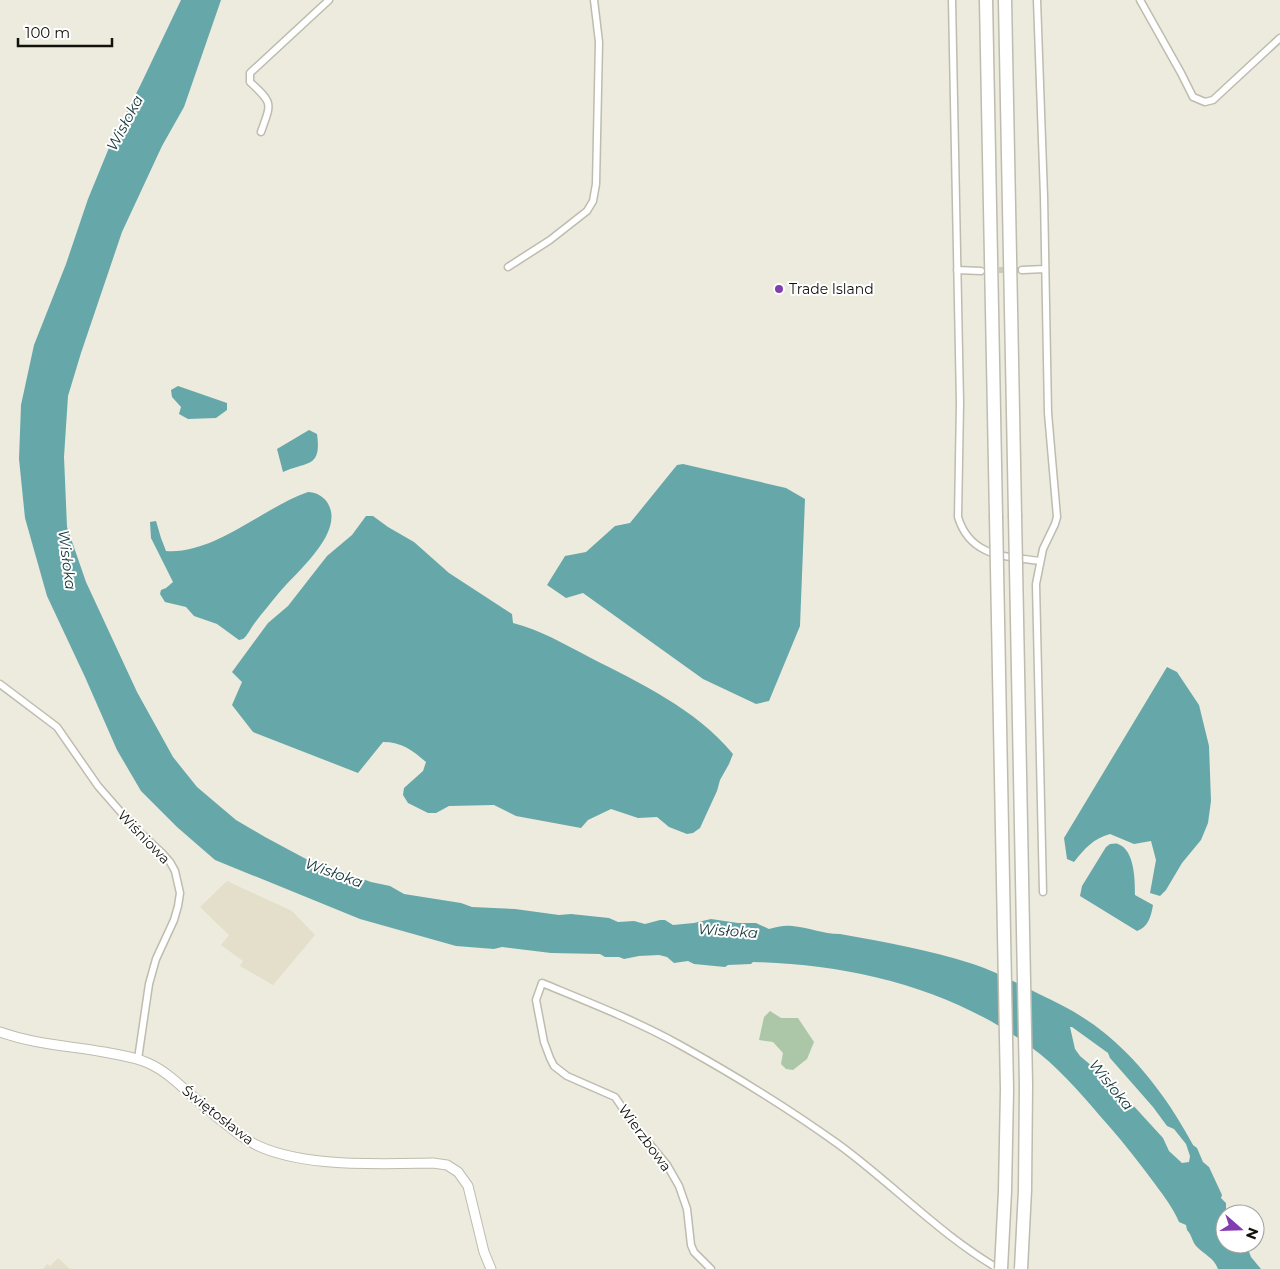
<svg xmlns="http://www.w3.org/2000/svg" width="1280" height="1269" font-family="Montserrat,sans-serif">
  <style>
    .built { fill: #e3dfca }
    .green { fill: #abc7a7 }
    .water { fill: #66a7a9; fill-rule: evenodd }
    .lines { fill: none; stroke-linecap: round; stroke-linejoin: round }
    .street-tunnel { stroke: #cccabe; stroke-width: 6; stroke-dasharray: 6 3; stroke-linecap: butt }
    .street-casing { stroke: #bebcae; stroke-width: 9 }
    .secondary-casing { stroke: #bebcae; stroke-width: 11 }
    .highway-casing { stroke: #bebcae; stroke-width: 15 }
    .street { stroke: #fff; stroke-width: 6 }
    .secondary { stroke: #fff; stroke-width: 9 }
    .highway { stroke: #fff; stroke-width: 12 }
    .highway-bridge-casing { stroke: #bebcae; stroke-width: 15; stroke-linecap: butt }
    .highway-bridge { stroke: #fff; stroke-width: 12 }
    .poi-dot { fill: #843db0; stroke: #fff; stroke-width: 2 }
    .labels { text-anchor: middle; stroke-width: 4; stroke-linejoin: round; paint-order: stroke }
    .poi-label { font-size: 14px; fill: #12110c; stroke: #fff; text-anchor: start }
    .street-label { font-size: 14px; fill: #12110c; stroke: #fff }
    .water-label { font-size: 15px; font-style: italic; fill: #173839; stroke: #fff }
  </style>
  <rect width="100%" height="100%" fill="#edebdd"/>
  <!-- built -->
  <path class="built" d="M227,881l65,30 23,24 -42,50 -33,-19 3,-5 -22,-16 8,-10 -29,-28z
    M58,1258l12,11h-27l4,-5 3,2z"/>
  <!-- green -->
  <path class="green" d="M770,1011l11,7h17l16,24 -7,17 -14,11 -7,-1 -5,-5 2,-11 -10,-11 -14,-2 5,-23z"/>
  <!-- water -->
  <path class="water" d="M181,0h40l-37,107 -22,39 -40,86 -41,121 -13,43 -4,61 3,70 19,55 51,110 36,65 24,30 39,33 29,17 41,22 65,23 19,4 14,8 57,9 11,4 43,2 44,6 12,-1 38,4 9,4 16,-1 11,3 15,-4h5l8,5 21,-2 17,-4 27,4h18l13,6c8,-2 15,-4 23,-3 16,1 31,8 48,8 44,8 90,16 133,30 22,7 45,20 66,30 24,11 48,24 68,41 36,30 64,69 86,110l4,3 6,14 6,5 13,28 -1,3 5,5v7l3,4h-4v30h21l5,13 10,12h-43c-4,-11 -13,-14 -21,-22 -5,-5 -5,-12 -10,-17l-1,-5 -7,-3c-7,-16 -14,-24 -24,-38 -15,-20 -30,-40 -47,-59 -21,-24 -43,-51 -68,-71 -81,-64 -186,-90 -287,-92l-2,2 -23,1 -3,2 -31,-3 -6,-3 -14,2 -7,-6 -8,-2 -20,1 -15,3 -5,-2h-14l-5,-3 -49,-1 -49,-6 -8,2 -38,-3 -96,-27 -145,-59 -38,-33 -36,-36 -24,-41 -32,-73 -38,-81 -22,-78 -6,-59 2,-54 13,-60 32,-81 22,-65 25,-61 27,-52zM1070,1027h2l36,26 2,5 43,49 14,19 7,3 12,15 4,12 -1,6 -7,1 -13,-12 -6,-13 -43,-47 -7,-4 -14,-15 -19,-16 -5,-7z
    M178,386l49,17v7l-11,8 -28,1 -9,-5 2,-7 -9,-10 -1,-7z
    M309,430l8,4c5,35 -11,27 -34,38l-6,-23z
    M683,464l103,24 19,11 -5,127 -31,75 -13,3 -53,-25 -120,-86 -17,5 -19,-13 18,-29 21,-4 29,-26 15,-3 47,-58z
    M308,492c7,0 15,4 19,10 20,30 -32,71 -49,92 -8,10 -16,19 -24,30 -4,5 -6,11 -11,15l-4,1 -22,-16 -23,-8 -8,-9 -21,-5 -5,-8 1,-4 5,-2 7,-6 -22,-44 -1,-16 6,-1 5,17 5,13c48,4 98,-44 142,-59z
    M366,516h7l15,11 26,15 35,31 63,41 1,9c28,7 51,21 76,34 51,26 107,52 144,97l-4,10 -9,16 -3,11 -17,37 -7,5 -6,1 -18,-7 -12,-10 -19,1 -27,-9 -23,11 -7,8 -65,-12 -22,-11 -45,1 -13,7h-8l-20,-10 -5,-8 1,-7 19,-17 3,-9c-14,-12 -24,-20 -43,-20l-25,31 -105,-41 -21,-27 10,-23 -10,-10 36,-49 20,-17 39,-50 25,-21z
    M1167,667l10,5 22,33 10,41 2,55 -3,22 -7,17 -19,23 -16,27 -6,6 -10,-3 6,-33 -5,-19 -17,3 -24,-10c-17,5 -25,14 -36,28l-7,-3 -3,-21z
    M1110,844c3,0 6,-1 8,0 17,6 17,37 17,51l18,10c-2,12 -5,22 -16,26l-57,-35 2,-10 24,-39z"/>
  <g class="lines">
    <!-- street-tunnel -->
    <path class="street-tunnel" d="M990,270h32"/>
    <!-- street casing -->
    <g class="street-casing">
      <path id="street" d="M952,0l8,403 -2,114c12,40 47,39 81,44
        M1037,0l7,196 4,217 9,104 -2,7 -12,25 -7,35 7,308
        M1140,0l41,73 12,24 12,5 8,-2 67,-62
        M261,132c10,-29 13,-28 -11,-50v-9l79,-73
        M508,267l42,-27 37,-29 6,-10 3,-17 3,-142 -5,-42
        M957,270l24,1
        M1022,270l23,-1
        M0,684l57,43 41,59 34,39 30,28 8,9 5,9 5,22 -2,13 -4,14 -18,39 -7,25 -11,75
        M711,1269l-17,-17 -3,-7 -4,-36 -8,-23 -12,-21 -30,-36 -22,-32 -48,-21 -13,-10 -4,-8 -6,-16 -8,-42 6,-17c46,19 95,38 138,62 54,30 108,63 158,99 55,40 102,91 161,125"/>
    </g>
    <!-- secondary casing -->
    <g class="secondary-casing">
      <path id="secondary" d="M0,1032c33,12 70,14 104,20 15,3 31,5 44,11 16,7 30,20 43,32 16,14 33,28 50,41 45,33 137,28 192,27l14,2 11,7 10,14 16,66 7,17"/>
    </g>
    <!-- highway casing -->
    <g class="highway-casing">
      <path id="highway" d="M986,0l10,516
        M1005,0l10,515"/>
    </g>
    <!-- street -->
    <use href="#street" class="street"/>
    <!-- secondary -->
    <use href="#secondary" class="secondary"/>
    <!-- highway -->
    <use href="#highway" class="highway"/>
    <!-- highway-bridge casing -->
    <g class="highway-bridge-casing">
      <path id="highway-bridge" d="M1015,515l11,570 -1,105 -4,79
        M996,516l11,574 -2,101 -4,78"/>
    </g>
    <!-- highway-bridge -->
    <use href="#highway-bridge" class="highway-bridge"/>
  </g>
  <!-- markers -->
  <circle class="poi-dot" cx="779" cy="289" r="5"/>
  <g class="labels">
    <!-- poi labels -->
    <g class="poi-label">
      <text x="789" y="294">Trade Island</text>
    </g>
    <!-- street labels -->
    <g class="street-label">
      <text transform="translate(144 837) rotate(46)" y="5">Wiśniowa</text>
      <text transform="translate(218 1115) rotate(38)" y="5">Świętosława</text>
      <text transform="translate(645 1138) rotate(54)" y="5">Wierzbowa</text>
    </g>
    <!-- water labels -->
    <g class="water-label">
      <text transform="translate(125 123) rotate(-62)" y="5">Wisłoka</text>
      <text transform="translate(67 560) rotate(83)" y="5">Wisłoka</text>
      <text transform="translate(334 873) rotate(20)" y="5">Wisłoka</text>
      <text transform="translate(728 931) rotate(4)" y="5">Wisłoka</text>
      <text transform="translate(1111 1085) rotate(51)" y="5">Wisłoka</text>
    </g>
  </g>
  <!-- north arrow -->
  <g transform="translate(1240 1229) rotate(110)"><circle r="24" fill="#ffffff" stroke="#a0a09e"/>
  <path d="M0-4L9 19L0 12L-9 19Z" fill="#843db0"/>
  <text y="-8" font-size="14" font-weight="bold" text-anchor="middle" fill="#12110c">N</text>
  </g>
  <!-- scale -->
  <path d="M18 38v8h94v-8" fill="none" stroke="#12110c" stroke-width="2.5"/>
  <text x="25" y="38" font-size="15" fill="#12110c" stroke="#ffffff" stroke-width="4" paint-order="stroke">100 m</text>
</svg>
